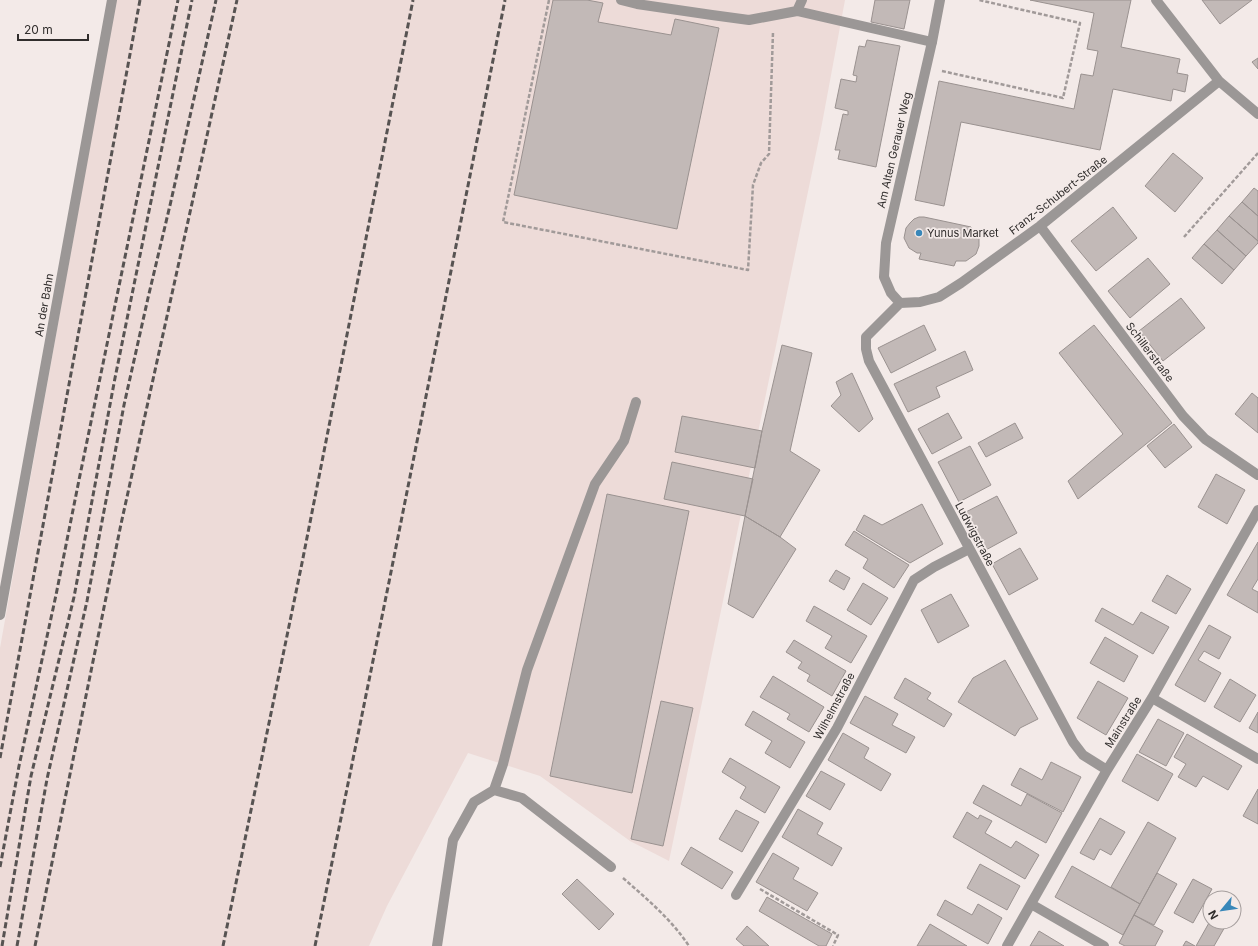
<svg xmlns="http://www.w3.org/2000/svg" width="1258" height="946" font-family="Inter,sans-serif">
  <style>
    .built { fill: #eddbd8 }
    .building { fill: #c2b9b7; stroke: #9a9290 }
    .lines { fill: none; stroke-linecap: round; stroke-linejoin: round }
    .path { stroke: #a19a99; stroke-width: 2.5; stroke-dasharray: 4 2; stroke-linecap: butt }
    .lane { stroke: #9b9796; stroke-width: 10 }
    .street { stroke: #9b9796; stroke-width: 10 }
    .rail { stroke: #575352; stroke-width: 3; stroke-dasharray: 6 3; stroke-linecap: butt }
    .poi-dot { fill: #3887b9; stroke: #f3eae8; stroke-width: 1.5 }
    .labels { text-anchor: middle; stroke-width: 3.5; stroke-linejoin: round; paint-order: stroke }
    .street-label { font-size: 11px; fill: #302d2c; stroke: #f3eae8 }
    .poi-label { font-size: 11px; fill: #302d2c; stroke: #f3eae8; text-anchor: start }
  </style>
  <rect width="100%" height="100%" fill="#f3eae8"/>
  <!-- built -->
  <path class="built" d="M116,0h729l-24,129 -152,732 -39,-20 -90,-65 -72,-23 -81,153 -18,40h-369v-298z"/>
  <!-- building -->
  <path class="building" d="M553,0h34l16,3 -5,19 73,13 4,-16 44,9 -42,201 -163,-34z
    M875,0h35l-6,29 -33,-7z
    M1030,0h101l-10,47 59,12 -3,14 11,2 -3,17 -12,-3 -2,12 -58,-12 -13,61 -139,-28 -17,84 -29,-6 24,-119 135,28 7,-35 12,2 5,-25 -11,-2 7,-36z
    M1202,0h50l-32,24z
    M867,40l33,6 -24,121 -38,-8 2,-9h-5l8,-36 5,1v-4l-13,-3 6,-29 15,3 1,-6 -4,-1 6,-29 6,1z
    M1258,58v11l-6,-7z
    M1173,153l30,25 -28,34 -30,-26z
    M1254,188l4,3v25l-16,-14z
    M1242,202l16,14v25l-29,-25z
    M1113,207l24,31 -41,33 -25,-30z
    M1229,216l29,25v2l-12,13 -29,-26z
    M919,217h5l47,10 6,6 2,4v9l-3,8 -10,7h-10l-2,5 -35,-7 2,-6h-4l-8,-5 -5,-10 2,-10 4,-5 4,-4z
    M1217,230l29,26 -12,14 -30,-26z
    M1204,244l30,26 -12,14 -30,-26z
    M1148,258l22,26 -40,34 -22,-27z
    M1181,298l24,30 -42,33 -24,-30z
    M924,325l12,25 -45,23 -13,-25z
    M1094,325l78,98 -94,76 -10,-18 55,-47 -64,-81z
    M782,345l30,8 -22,98 30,19 -40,67 -35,-21 17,-85z
    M965,351l8,19 -37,17 4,10 -32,15 -14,-28z
    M852,373l21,46 -14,13 -28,-26 10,-11 -5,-13z
    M1252,393l6,5v35l-23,-19z
    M948,413l14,25 -30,16 -14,-25z
    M682,416l80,15 -7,37 -80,-16z
    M1015,423l8,15 -37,19 -8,-14z
    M1174,424l18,23 -27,21 -18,-22z
    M970,446l21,39 -32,17 -21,-40z
    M672,462l81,17 -8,37 -81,-17z
    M1216,474l29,16 -18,34 -29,-17z
    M607,494l82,17 -57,282 -82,-17z
    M997,496l20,37 -33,18 -20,-38z
    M922,504l21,40 -33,19 -54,-33 8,-15 18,10z
    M745,516l35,21 16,12 -43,69 -25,-14z
    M854,531l55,34 -15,23 -31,-20 5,-9 -23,-14z
    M1258,542v37l-6,10 6,3v21l-31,-18z
    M1020,548l18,31 -29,16 -17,-31z
    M836,570l14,8 -6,12 -15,-9z
    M1167,575l24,14 -15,25 -24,-13z
    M863,583l25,15 -17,27 -24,-15z
    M951,594l18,32 -31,17 -17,-33z
    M814,606l53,30 -16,27 -26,-15 7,-12 -26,-15z
    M1102,608l31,17 8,-13 28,15 -16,27 -58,-33z
    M1209,625l22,12 -12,22 -15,-8 -6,9 23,13 -16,29 -30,-17z
    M1105,637l33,19 -14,26 -34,-19z
    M794,640l52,31 -14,25 -25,-15 3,-6 -12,-7 4,-6 -16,-10z
    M1005,660l33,59 -18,9 -5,8 -57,-34 15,-24z
    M773,676l51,31 -15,25 -22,-13 3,-5 -30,-17z
    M905,678l26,15 -4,6 25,15 -8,13 -50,-29z
    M1230,679l26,16 -16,27 -26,-15z
    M1098,681l30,17 -22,37 -29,-17z
    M865,696l33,18 -6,11 23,12 -9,16 -56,-30z
    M661,701l32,7 -30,138 -32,-7z
    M753,711l52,31 -15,26 -25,-15 7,-12 -27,-16z
    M1258,712v21l-9,-5z
    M1158,719l26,14 -18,33 -27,-14z
    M843,733l26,15 -5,10 27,16 -10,17 -53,-31z
    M1187,734l55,32 -14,24 -25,-14 -7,11 -18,-10 8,-13 -12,-7z
    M1137,754l36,20 -15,27 -36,-20z
    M730,758l50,29 -15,26 -25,-15 6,-11 -24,-15z
    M1051,762l30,15 -18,35 -52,-27 9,-17 22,12z
    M821,771l24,13 -15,26 -24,-14z
    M983,785l38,21 6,-12 35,19 -16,30 -73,-40z
    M1258,789v35l-15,-8z
    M798,809l25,14 -6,11 25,14 -10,18 -50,-29z
    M736,810l23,12 -17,30 -23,-13z
    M967,812l11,7 2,-4 12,6 -7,12 26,15 5,-7 23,14 -14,24 -72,-42z
    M1100,818l25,14 -14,23 -11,-6 -6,11 -14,-7z
    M1148,822l28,16 -36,66 -29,-17z
    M691,847l42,25 -11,17 -41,-25z
    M773,853l26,15 -6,11 25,14 -11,18 -51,-29z
    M980,864l40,22 -13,24 -40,-22z
    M1072,866l68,38 -17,31 -68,-38z
    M1157,873l20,11 -23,41 -20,-10z
    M577,879l37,35 -15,16 -37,-36z
    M1193,879l19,10 -19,34 -19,-10z
    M767,897l65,37 -6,12h-7l-60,-35z
    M945,900l27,15 6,-11 24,14 -14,26 -51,-29z
    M1134,915l29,16 -8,15h-30l-6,-3z
    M1210,921v1h11l5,3 -12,21h-18z
    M930,924l37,22h-50z
    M747,926l22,20h-25l-8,-7z
    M1039,931l25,15h-34z
    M1186,941l9,5h-12z"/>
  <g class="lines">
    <!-- path -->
    <path class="path" d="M549,0l-46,222 245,48 5,-85 8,-22 8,-9 4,-122
      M942,71l121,27 17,-75 -101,-23
      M1184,237l74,-84
      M623,878c24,21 48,41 66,68
      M760,889l78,46 -5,11"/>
    <!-- lane -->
    <path class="lane" d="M621,0l16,4 75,11 37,5 48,-9 5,-11
      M797,11l135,31
      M494,790l9,-26 24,-94 68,-186 29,-43 12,-39
      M437,946l16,-106 21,-38 20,-12 28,8 89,69"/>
    <!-- street -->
    <path class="street" d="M1156,0l63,81 39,33
      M1040,226l143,190 22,23 53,36
      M900,303l-34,34v12l3,12 204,381 10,13 24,15
      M900,303l20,-1 19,-5 22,-14 79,-57 179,-145
      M900,303l-9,-10 -7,-16 2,-34 46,-201 8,-42
      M0,615l112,-615
      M1152,698l106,61
      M736,895l101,-167 77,-148 20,-13 35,-18
      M1031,904l73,42
      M1007,946l100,-176 45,-72 106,-188"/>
    <!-- rail -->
    <path class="rail" d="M0,758l140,-758
      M0,867l19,-101 37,-171 23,-115 99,-480
      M2,946l29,-170 43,-179 41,-219 77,-378
      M17,946l30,-167 40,-178 37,-196 24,-107 23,-97 45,-201
      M35,946l86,-422 116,-524
      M223,946l79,-383 111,-563
      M315,946l74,-364 116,-582"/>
  </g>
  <!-- markers -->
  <circle class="poi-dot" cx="919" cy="233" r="4"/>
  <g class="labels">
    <!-- street labels -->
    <g class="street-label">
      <text transform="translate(894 150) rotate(-77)" y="4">Am Alten Gerauer Weg</text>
      <text transform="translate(1058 195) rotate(-38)" y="4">Franz-Schubert-Straße</text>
      <text transform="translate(44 305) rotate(-80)" y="4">An der Bahn</text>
      <text transform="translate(1150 352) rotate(53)" y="4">Schillerstraße</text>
      <text transform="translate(975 534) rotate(62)" y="4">Ludwigstraße</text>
      <text transform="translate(834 706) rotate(-62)" y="4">Wilhelmstraße</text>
      <text transform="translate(1123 722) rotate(-58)" y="4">Mainstraße</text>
    </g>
    <!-- poi labels -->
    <g class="poi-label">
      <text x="927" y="237">Yunus Market</text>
    </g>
  </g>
  <!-- north arrow -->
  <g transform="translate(1222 910) rotate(241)"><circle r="19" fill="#f3eae8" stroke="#a59e9d"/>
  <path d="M0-3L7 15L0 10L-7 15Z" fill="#3887b9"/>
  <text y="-6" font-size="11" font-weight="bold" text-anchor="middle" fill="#302d2c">N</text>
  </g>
  <!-- scale -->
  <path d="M18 34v6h70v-6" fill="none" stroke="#302d2c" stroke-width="2"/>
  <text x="24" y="34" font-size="12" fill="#302d2c" stroke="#f3eae8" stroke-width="3" paint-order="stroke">20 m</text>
</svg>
